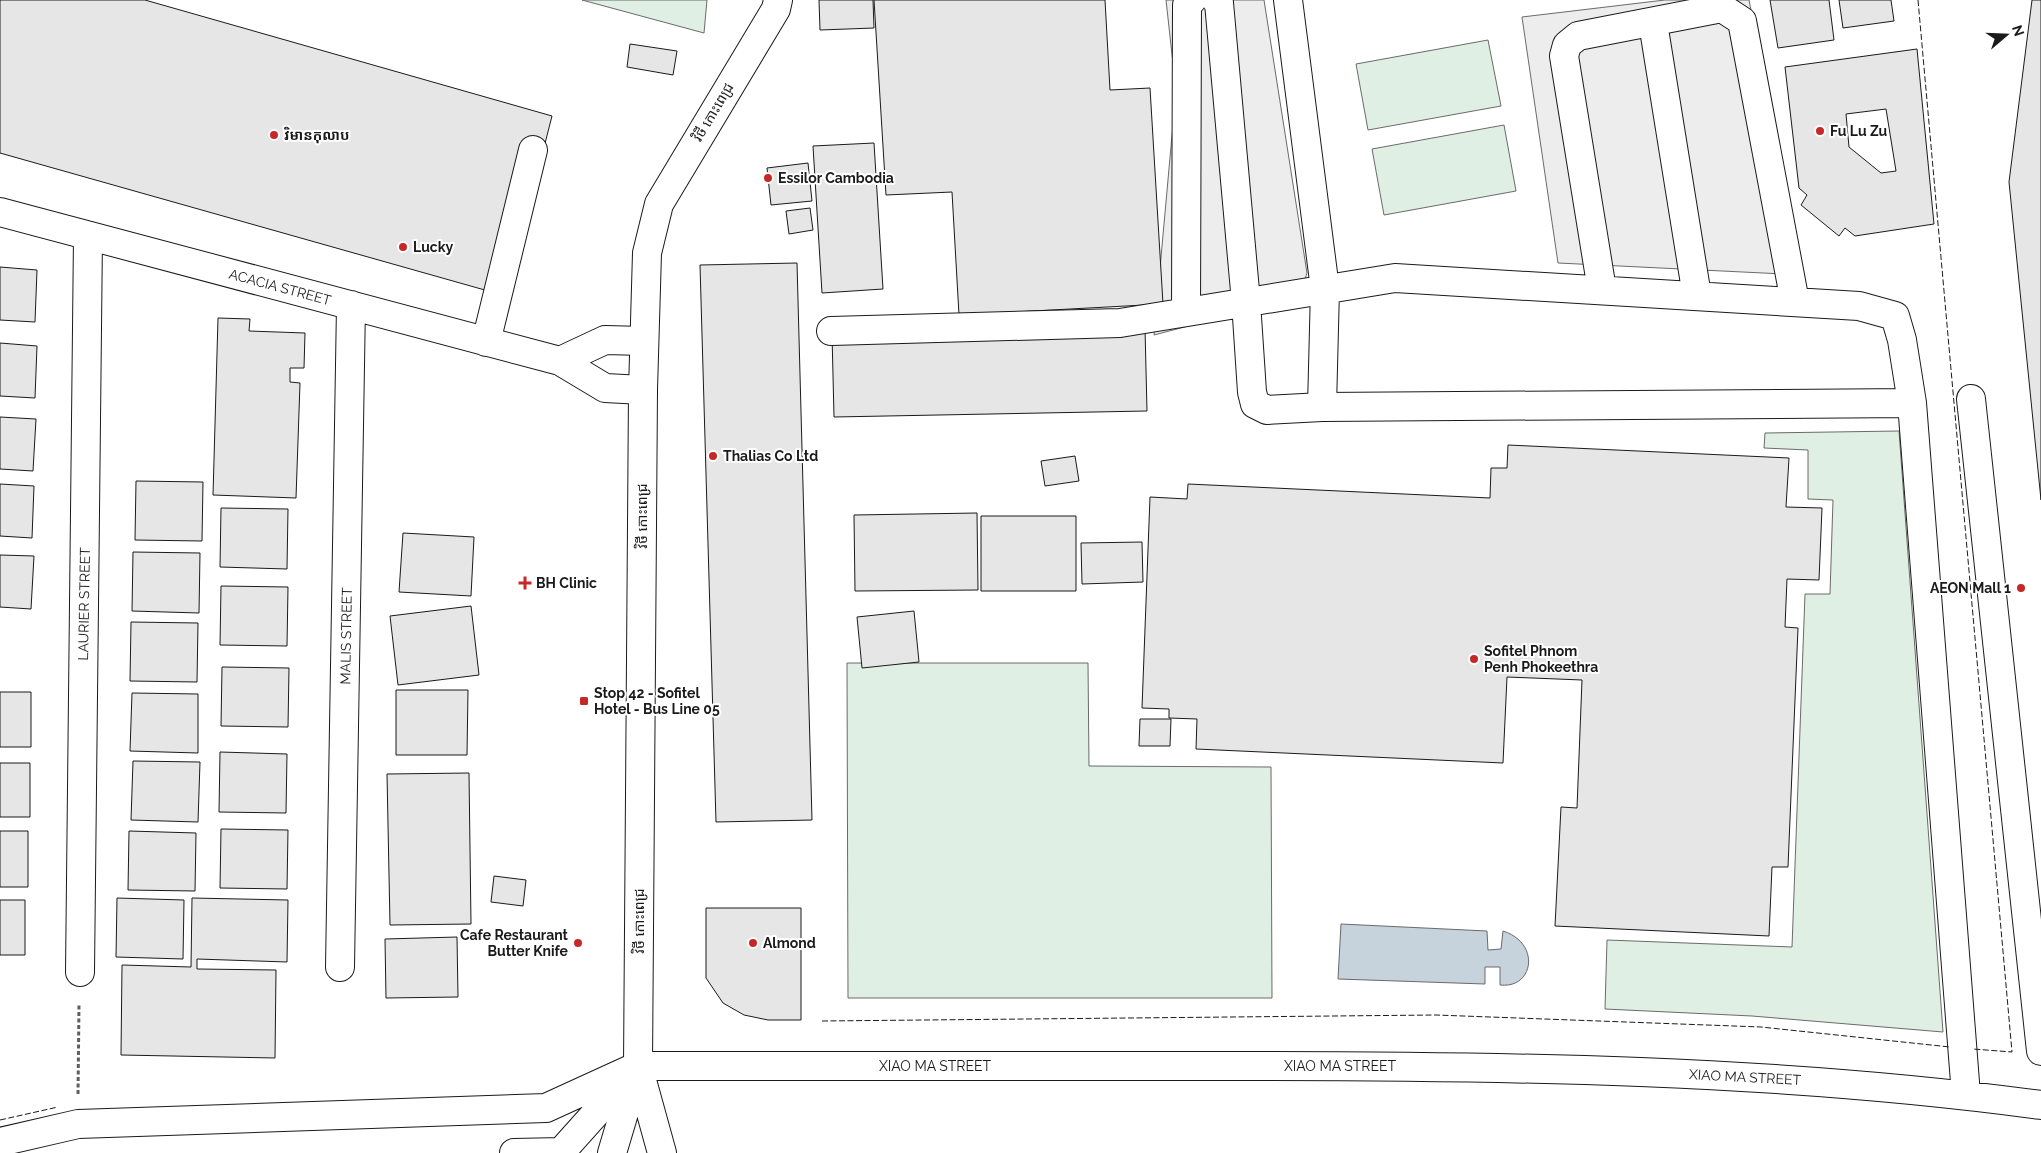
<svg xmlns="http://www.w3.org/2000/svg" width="2041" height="1153" font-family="Raleway,'Noto Sans Khmer',sans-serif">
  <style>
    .green { fill: #e0efe3; stroke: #6a6a6a }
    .parking { fill: #ededed; stroke: #6a6a6a }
    .water { fill: #c6d2dc; stroke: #6a6a6a }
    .building { fill: #e6e6e6; stroke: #1a1a1a; fill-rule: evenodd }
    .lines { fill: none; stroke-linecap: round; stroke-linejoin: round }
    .minor-casing { stroke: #1a1a1a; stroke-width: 30 }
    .major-casing { stroke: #1a1a1a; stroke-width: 30 }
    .path { stroke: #5f5f5f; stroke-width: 3; stroke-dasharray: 4 2.5; stroke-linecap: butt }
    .minor { stroke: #fff; stroke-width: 28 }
    .major { stroke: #fff; stroke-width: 28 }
    .fence { stroke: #1a1a1a; stroke-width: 1; stroke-dasharray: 6 2.5; stroke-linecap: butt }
    .poi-dot { fill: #c62828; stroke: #fff; stroke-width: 2 }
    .labels { text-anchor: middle; stroke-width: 4; stroke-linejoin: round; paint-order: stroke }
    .street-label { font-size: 14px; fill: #1a1a1a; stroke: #fff }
    .poi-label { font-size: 14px; font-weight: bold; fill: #1a1a1a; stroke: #fff; text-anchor: start }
  </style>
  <rect width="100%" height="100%" fill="#fff"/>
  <!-- green -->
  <path class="green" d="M582,0h125l-3,33z
    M1488,40l13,66 -133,24 -12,-66z
    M1504,125l12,66 -132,24 -12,-66z
    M1899,431l44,601 -191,-16 -147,-7 2,-69 185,7 13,-353h25l3,-94 -25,-1v-49l-44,-2 1,-15z
    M847,663h241l1,103 182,1 1,231h-424z"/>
  <!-- parking -->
  <path class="parking" d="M1166,0h98l43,273 -8,24 -145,38 22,-244z
    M1665,0h84l55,275 -246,-12 -36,-246z"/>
  <!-- water -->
  <path class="water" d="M1341,924l146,7 1,19 13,-1 2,-18c38,12 31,58 -3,54v-18h-15v17l-147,-5z"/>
  <!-- building -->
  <path class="building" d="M0,0h145l407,116 -46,180 -506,-143z
    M819,0h54l1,28 -54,2z
    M874,0h231l5,90 40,-2 13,216 -204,11 -7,-123 -66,3z
    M1770,0h59l5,40 -56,8z
    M1839,0h52l3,21 -51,7z
    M2032,0h9v500l-32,-318z
    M630,44l47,7 -4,24 -46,-8z
    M1917,49l17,175 -79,12 -10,-8 -6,8 -38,-31 6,-10 -8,-7 -14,-121zM1886,109l10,62 -15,2 -32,-26 -3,-33z
    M874,143l9,146 -61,4 -9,-147z
    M808,163l4,38 -41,4 -4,-37z
    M810,208l3,22 -24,4 -3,-23z
    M797,263l15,557 -96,2 -16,-557z
    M0,267l37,3 -2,52 -35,-2z
    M218,318l32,1 -1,12 56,2 -1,35h-14v14l10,1 -4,115 -83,-3z
    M1145,328l2,83 -313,6 -2,-83z
    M0,343l37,3 -2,52 -35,-2z
    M0,417l36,2 -3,52 -33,-2z
    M1508,445l281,13 -3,49 36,1 -3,72 -32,-1 -2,48 13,1 -10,239h-16l-3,69 -214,-10 6,-119 16,1 5,-128 -75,-3 -4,86 -307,-14 1,-30 -28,-1v-9l-27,-1 8,-211 37,2 1,-15 302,14 1,-30h16z
    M1075,456l4,25 -34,5 -4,-25z
    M136,481l67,1 -1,59 -67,-1z
    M0,484l34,2 -2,52 -32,-2z
    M221,508l67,1 -1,60 -67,-2z
    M977,513l1,77 -123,1 -1,-76z
    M981,516h95v75h-95z
    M403,533l71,4 -3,59 -72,-4z
    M1142,542l1,40 -61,2 -1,-41z
    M133,552l67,1 -1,60 -67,-2z
    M0,555l34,1 -3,53 -31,-2z
    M221,586l67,1 -1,59 -67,-1z
    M471,606l8,69 -81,10 -8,-69z
    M914,611l5,51 -57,6 -5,-51z
    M131,622l67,1 -1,59 -67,-1z
    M222,667l67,1 -1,59 -67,-1z
    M396,690h72l-1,65h-71z
    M0,692h31v55h-31z
    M132,693l66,1v59l-68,-2z
    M1140,719h31l-1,27h-31z
    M220,752l67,2 -1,59 -67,-1z
    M133,761l67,1 -2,60 -67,-2z
    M0,763h30v54h-30z
    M469,773l2,151 -81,1 -3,-151z
    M221,829l67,1 -1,59 -67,-1z
    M0,831h28v56h-28z
    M129,831l67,2 -1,58 -67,-1z
    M494,876l32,4 -3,26 -32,-4z
    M117,898l67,2 -1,59 -67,-2z
    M192,898l96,2 -1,62 -90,-3v10l79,1 -1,88 -154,-3 1,-90 69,2z
    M0,900h25v55h-25z
    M706,908h95v112h-33l-24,-5 -21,-12 -17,-25z
    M457,937l1,60 -72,1 -1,-59z"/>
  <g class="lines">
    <!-- minor casing -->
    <g class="minor-casing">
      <path id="minor" d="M1216,0l3,3 27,299 6,90 3,12 12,6 55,-3 590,-4
        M1288,0l37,289 -3,118
        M1653,23l44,273
        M0,212l560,149 45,27 38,2
        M1602,290l-38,-234 3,-11 11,-9 144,-28 20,13 53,281
        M1186,312l1,-307 5,-5
        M831,331l289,-8 275,-45 464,28 36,10 7,24 10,63 54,692
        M486,342l47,-192
        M560,361l45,-21 39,1
        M1971,399l70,652
        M340,967l11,-662
        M80,972l8,-736
        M0,1142l78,-18 468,-16 92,-42c200,0 400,0 600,0 268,0 537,3 803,39
        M514,1153l47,-1 69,-77"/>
    </g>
    <!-- major casing -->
    <g class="major-casing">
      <path id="major" d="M638,1066l24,87
        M612,1153l26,-87 5,-676 4,-137 12,-49 117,-195 2,-9"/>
    </g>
    <!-- path -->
    <path class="path" d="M78,1094l1,-91"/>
    <!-- minor -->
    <use href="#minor" class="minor"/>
    <!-- major -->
    <use href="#major" class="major"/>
    <!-- fence -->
    <path class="fence" d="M1918,0l94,1052 -39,-3
      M822,1021l614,-6 325,12 189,20
      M0,1120l58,-13"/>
  </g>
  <!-- markers -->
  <g class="poi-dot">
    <circle cx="1820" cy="131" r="5"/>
    <circle cx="274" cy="135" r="5"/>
    <circle cx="768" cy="178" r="5"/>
    <circle cx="403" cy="247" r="5"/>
    <circle cx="713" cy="456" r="5"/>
    <path d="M522.5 575.5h5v5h5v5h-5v5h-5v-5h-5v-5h5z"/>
    <circle cx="2021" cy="588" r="5"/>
    <circle cx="1474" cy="659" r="5"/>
    <rect x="579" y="696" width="10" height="10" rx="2.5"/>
    <circle cx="578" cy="943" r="5"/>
    <circle cx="753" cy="943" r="5"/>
  </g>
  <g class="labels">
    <!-- street labels -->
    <g class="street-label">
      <text transform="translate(713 112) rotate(-59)" y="5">វិថី កោះពេជ្រ</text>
      <text transform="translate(280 287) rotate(15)" y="5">ACACIA STREET</text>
      <text transform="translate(642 516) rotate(-90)" y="5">វិថី កោះពេជ្រ</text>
      <text transform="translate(84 604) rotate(-89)" y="5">LAURIER STREET</text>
      <text transform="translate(346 636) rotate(-89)" y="5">MALIS STREET</text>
      <text transform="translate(639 921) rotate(-90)" y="5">វិថី កោះពេជ្រ</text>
      <text x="935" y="1071">XIAO MA STREET</text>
      <text x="1340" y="1071">XIAO MA STREET</text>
      <text transform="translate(1745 1077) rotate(3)" y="5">XIAO MA STREET</text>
    </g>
    <!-- poi labels -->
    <g class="poi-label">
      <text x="1830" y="136">Fu Lu Zu</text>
      <text x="284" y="140">វិមានកុលាប</text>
      <text x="778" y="183">Essilor Cambodia</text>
      <text x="413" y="252">Lucky</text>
      <text x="723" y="461">Thalias Co Ltd</text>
      <text x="536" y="588">BH Clinic</text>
      <text x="2011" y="593" text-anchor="end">AEON Mall 1</text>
      <text x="1484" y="656">Sofitel Phnom<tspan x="1484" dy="16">Penh Phokeethra</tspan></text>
      <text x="594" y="698">Stop 42 - Sofitel<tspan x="594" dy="16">Hotel - Bus Line 05</tspan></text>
      <text x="568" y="940" text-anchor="end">Cafe Restaurant<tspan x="568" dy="16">Butter Knife</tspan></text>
      <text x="763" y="948">Almond</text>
    </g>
  </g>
  <!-- north arrow -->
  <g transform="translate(2006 35) rotate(71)" stroke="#ffffff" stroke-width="4" paint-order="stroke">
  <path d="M0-4L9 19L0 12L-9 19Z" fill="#1a1a1a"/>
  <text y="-8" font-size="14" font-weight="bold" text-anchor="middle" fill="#1a1a1a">N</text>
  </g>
</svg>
